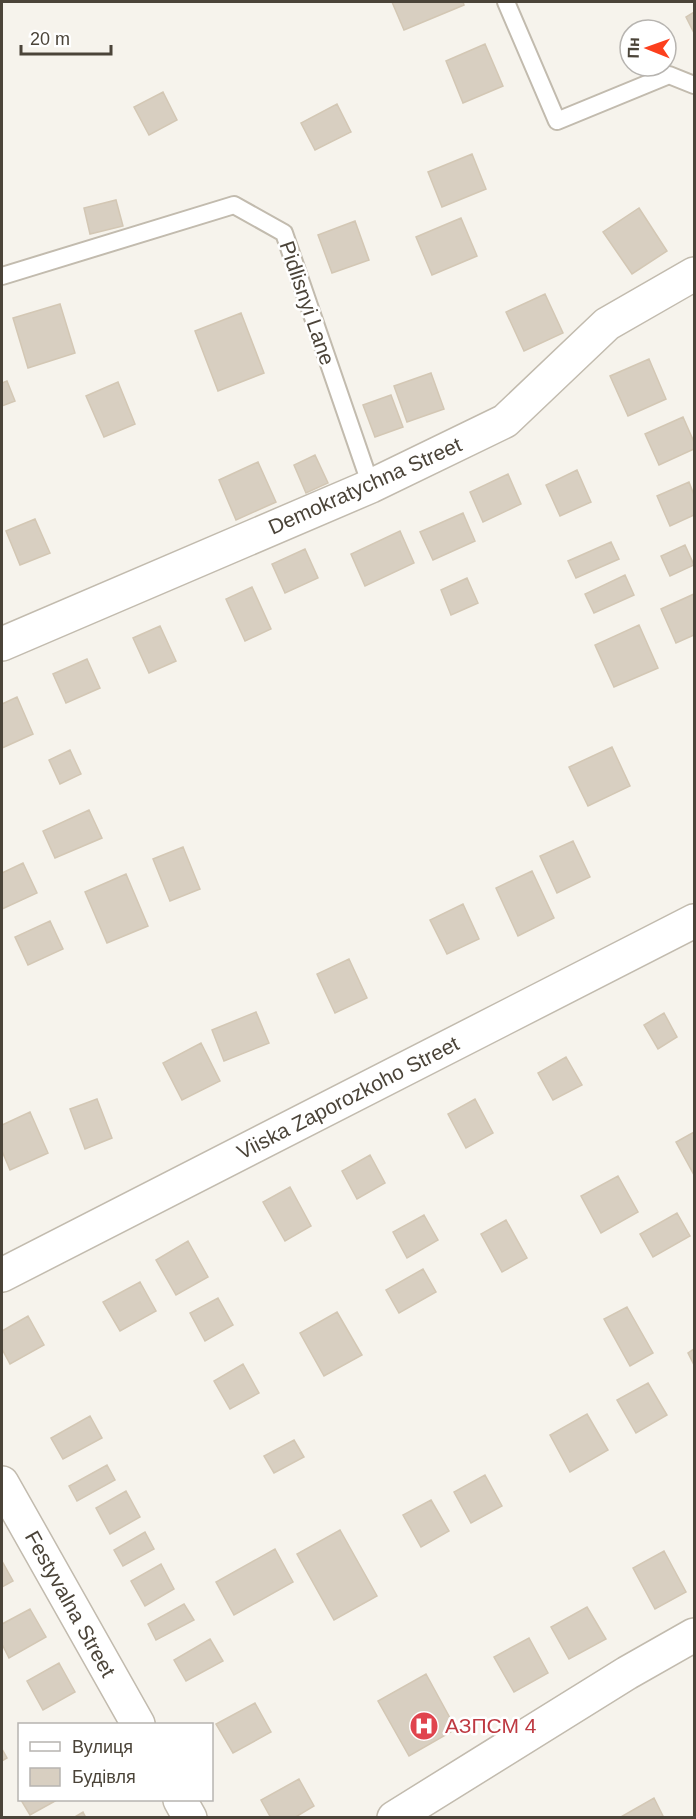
<svg xmlns="http://www.w3.org/2000/svg" width="696" height="1819" font-family="Arial,sans-serif">
  <style>
    .building { fill: #d8cfc1; stroke: #d3c7b4; stroke-width: 1.5 }
    .lines { fill: none; stroke-linecap: round; stroke-linejoin: round }
    .service-casing { stroke: #c2bbae; stroke-width: 20 }
    .minor-casing { stroke: #c2bbae; stroke-width: 36 }
    .tertiary-casing { stroke: #c2bbae; stroke-width: 36 }
    .service { stroke: #fff; stroke-width: 16 }
    .minor { stroke: #fff; stroke-width: 33 }
    .tertiary { stroke: #fff; stroke-width: 33 }
    .labels { text-anchor: middle; stroke-width: 5; stroke-linejoin: round; paint-order: stroke }
    .street-label { font-size: 21px; fill: #4b4439; stroke: #fff }
    .health-label { font-size: 21px; fill: #be3a42; stroke: #fff; text-anchor: start }
  </style>
  <rect width="100%" height="100%" fill="#f6f3ec"/>
  <!-- building -->
  <path class="building" d="M392,2h71l1,3 -60,25z
    M694,12v21l-8,-16z
    M485,44l18,42 -40,17 -17,-42z
    M163,92l14,28 -28,15 -15,-28z
    M337,104l14,28 -36,18 -14,-27z
    M472,154l14,35 -44,18 -14,-35z
    M116,200l7,26 -33,8 -6,-26z
    M639,208l28,43 -35,23 -29,-42z
    M461,218l16,38 -45,19 -16,-38z
    M355,221l14,39 -37,13 -14,-38z
    M545,294l18,39 -39,18 -18,-39z
    M60,304l15,49 -47,15 -15,-50z
    M241,313l23,60 -46,18 -23,-60z
    M649,359l17,40 -38,17 -18,-40z
    M431,373l13,36 -37,13 -13,-36z
    M7,381l8,20 -13,5v-23z
    M118,382l17,42 -31,13 -18,-41z
    M391,395l12,32 -28,10 -12,-32z
    M683,417l11,25v7l-35,16 -14,-31z
    M315,455l13,28 -22,10 -12,-28z
    M258,462l18,40 -40,18 -17,-40z
    M577,470l14,32 -31,14 -14,-31z
    M508,474l13,30 -38,18 -13,-30z
    M689,482l5,13v20l-24,11 -13,-30z
    M463,513l12,28 -42,19 -13,-28z
    M35,519l15,34 -30,12 -14,-34z
    M400,531l14,32 -49,23 -14,-32z
    M611,542l8,17 -43,19 -8,-17z
    M685,545l9,20 -24,11 -9,-20z
    M305,549l13,29 -33,15 -13,-29z
    M625,575l9,20 -40,18 -9,-19z
    M467,578l11,25 -27,12 -10,-25z
    M252,587l19,42 -26,12 -19,-42z
    M694,594v41l-18,8 -15,-34z
    M639,625l19,43 -44,19 -19,-42z
    M160,626l16,35 -27,12 -16,-35z
    M87,659l13,29 -34,15 -13,-29z
    M17,697l16,37 -31,14v-44z
    M612,747l18,39 -42,20 -19,-39z
    M70,750l11,24 -21,10 -11,-24z
    M89,810l13,28 -47,20 -12,-27z
    M573,841l17,36 -33,16 -17,-37z
    M183,847l17,42 -30,12 -17,-42z
    M23,863l14,30 -35,16v-36z
    M532,871l22,47 -36,18 -22,-48z
    M126,874l22,52 -41,17 -22,-51z
    M463,904l16,35 -32,15 -17,-34z
    M50,921l13,28 -35,16 -13,-28z
    M349,959l18,39 -32,15 -18,-39z
    M256,1012l13,31 -45,18 -12,-31z
    M664,1013l13,24 -19,12 -14,-24z
    M201,1043l19,38 -38,19 -19,-37z
    M566,1057l16,28 -29,15 -15,-27z
    M97,1099l15,39 -27,11 -15,-40z
    M475,1099l18,34 -27,15 -18,-34z
    M30,1112l18,41 -38,17 -8,-19v-26z
    M694,1132v43l-18,-33z
    M370,1155l15,28 -28,16 -15,-28z
    M618,1176l20,36 -37,21 -20,-37z
    M290,1187l21,39 -26,15 -22,-39z
    M677,1213l13,23 -37,21 -13,-23z
    M424,1215l14,25 -31,18 -14,-26z
    M506,1220l21,38 -25,14 -21,-38z
    M188,1241l20,36 -32,18 -20,-35z
    M423,1269l13,23 -37,21 -13,-23z
    M140,1282l16,29 -36,20 -17,-29z
    M218,1298l15,27 -28,16 -15,-28z
    M627,1307l26,46 -23,13 -26,-47z
    M337,1312l25,43 -38,21 -24,-43z
    M28,1316l16,29 -34,19 -8,-15v-18z
    M694,1349v16l-6,-12z
    M243,1364l16,29 -29,16 -16,-28z
    M648,1383l19,32 -31,18 -19,-33z
    M587,1414l21,36 -38,22 -20,-37z
    M90,1416l12,22 -39,21 -12,-21z
    M294,1440l10,17 -30,16 -10,-17z
    M107,1465l8,15 -38,21 -8,-15z
    M485,1475l17,31 -31,17 -17,-31z
    M126,1491l14,26 -30,17 -14,-26z
    M431,1500l18,31 -28,16 -18,-32z
    M340,1530l37,66 -43,24 -37,-66z
    M145,1532l9,17 -31,17 -9,-16z
    M275,1549l18,33 -59,33 -18,-33z
    M664,1551l22,41 -31,17 -22,-41z
    M2,1561l11,20 -11,6z
    M161,1564l13,25 -29,17 -14,-25z
    M184,1604l10,16 -38,20 -8,-16z
    M587,1607l19,32 -37,20 -18,-32z
    M30,1609l16,28 -37,21 -7,-14v-20z
    M529,1638l19,35 -34,19 -20,-35z
    M210,1639l13,22 -37,20 -12,-21z
    M59,1663l16,29 -32,18 -16,-29z
    M426,1674l30,55 -47,27 -31,-55z
    M255,1703l16,29 -38,21 -17,-29z
    M2,1749l5,9 -5,3z
    M299,1779l15,27 -20,12h-23l-10,-18z
    M654,1798l10,20h-45z
    M21,1800h36l-27,15z
    M83,1812l3,6h-13z"/>
  <g class="lines">
    <!-- service casing -->
    <g class="service-casing">
      <path id="service" d="M506,2l51,119 112,-46 25,10
        M2,276l232,-71 50,28 87,253"/>
    </g>
    <!-- minor casing -->
    <g class="minor-casing">
      <path id="minor" d="M2,644l369,-158 134,-65 102,-97 87,-50
        M2,1483l136,241
        M180,1800l10,18
        M394,1818l233,-145 67,-38"/>
    </g>
    <!-- tertiary casing -->
    <g class="tertiary-casing">
      <path id="tertiary" d="M2,1275l692,-354"/>
    </g>
    <!-- service -->
    <use href="#service" class="service"/>
    <!-- minor -->
    <use href="#minor" class="minor"/>
    <!-- tertiary -->
    <use href="#tertiary" class="tertiary"/>
  </g>
  <!-- icons -->
  <defs>
    <g id="hospital-disc" transform="scale(1.5)"><circle r="9.5" fill="#e0444e" stroke="#fff"/><path d="M-5-5h3v3.5h4V-5h3V5h-3V1.5h-4V5h-3Z" fill="#fff"/></g>
  </defs>
  <g fill-rule="evenodd">
    <use href="#hospital-disc" x="424" y="1726"/>
  </g>
  <g class="labels">
    <!-- street labels -->
    <g class="street-label">
      <text transform="translate(307 303) rotate(71)" y="7">Pidlisnyi Lane</text>
      <text transform="translate(365 486) rotate(-24)" y="7">Demokratychna Street</text>
      <text transform="translate(348 1098) rotate(-27)" y="7">Viiska Zaporozkoho Street</text>
      <text transform="translate(70 1604) rotate(61)" y="7">Festyvalna Street</text>
    </g>
    <!-- health labels -->
    <g class="health-label">
      <text x="445" y="1733">АЗПСМ 4</text>
    </g>
  </g>
  <!-- border -->
  <rect width="696" height="1819" fill="none" stroke="#4b4439" stroke-width="6"/>
  <!-- legend -->
  <rect x="18" y="1723" width="195" height="78" fill="#ffffff" stroke="#b7b4b0" stroke-width="1.5"/>
  <rect x="30" y="1742" width="30" height="9" fill="#ffffff" stroke="#b7b4b0" stroke-width="1.5"/>
  <text x="72" y="1753" font-size="18" fill="#4b4439">Вулиця</text>
  <rect x="30" y="1768" width="30" height="18" fill="#d8cfc1" stroke="#b7b4b0" stroke-width="1.5"/>
  <text x="72" y="1783" font-size="18" fill="#4b4439">Будівля</text>
  <!-- north arrow -->
  <g transform="translate(648 48) rotate(271)"><circle r="28" fill="#ffffff" stroke="#b7b4b0" stroke-width="1.5"/>
  <path d="M0-4.5L10 22L0 15L-10 22Z" fill="#fc3f1d"/>
  <text y="-9" font-size="16" font-weight="bold" text-anchor="middle" fill="#4b4439">Пн</text>
  </g>
  <!-- scale -->
  <path d="M21 45v9h90v-9" fill="none" stroke="#4b4439" stroke-width="3"/>
  <text x="30" y="45" font-size="18" fill="#4b4439" stroke="#ffffff" stroke-width="4.5" paint-order="stroke">20 m</text>
</svg>
